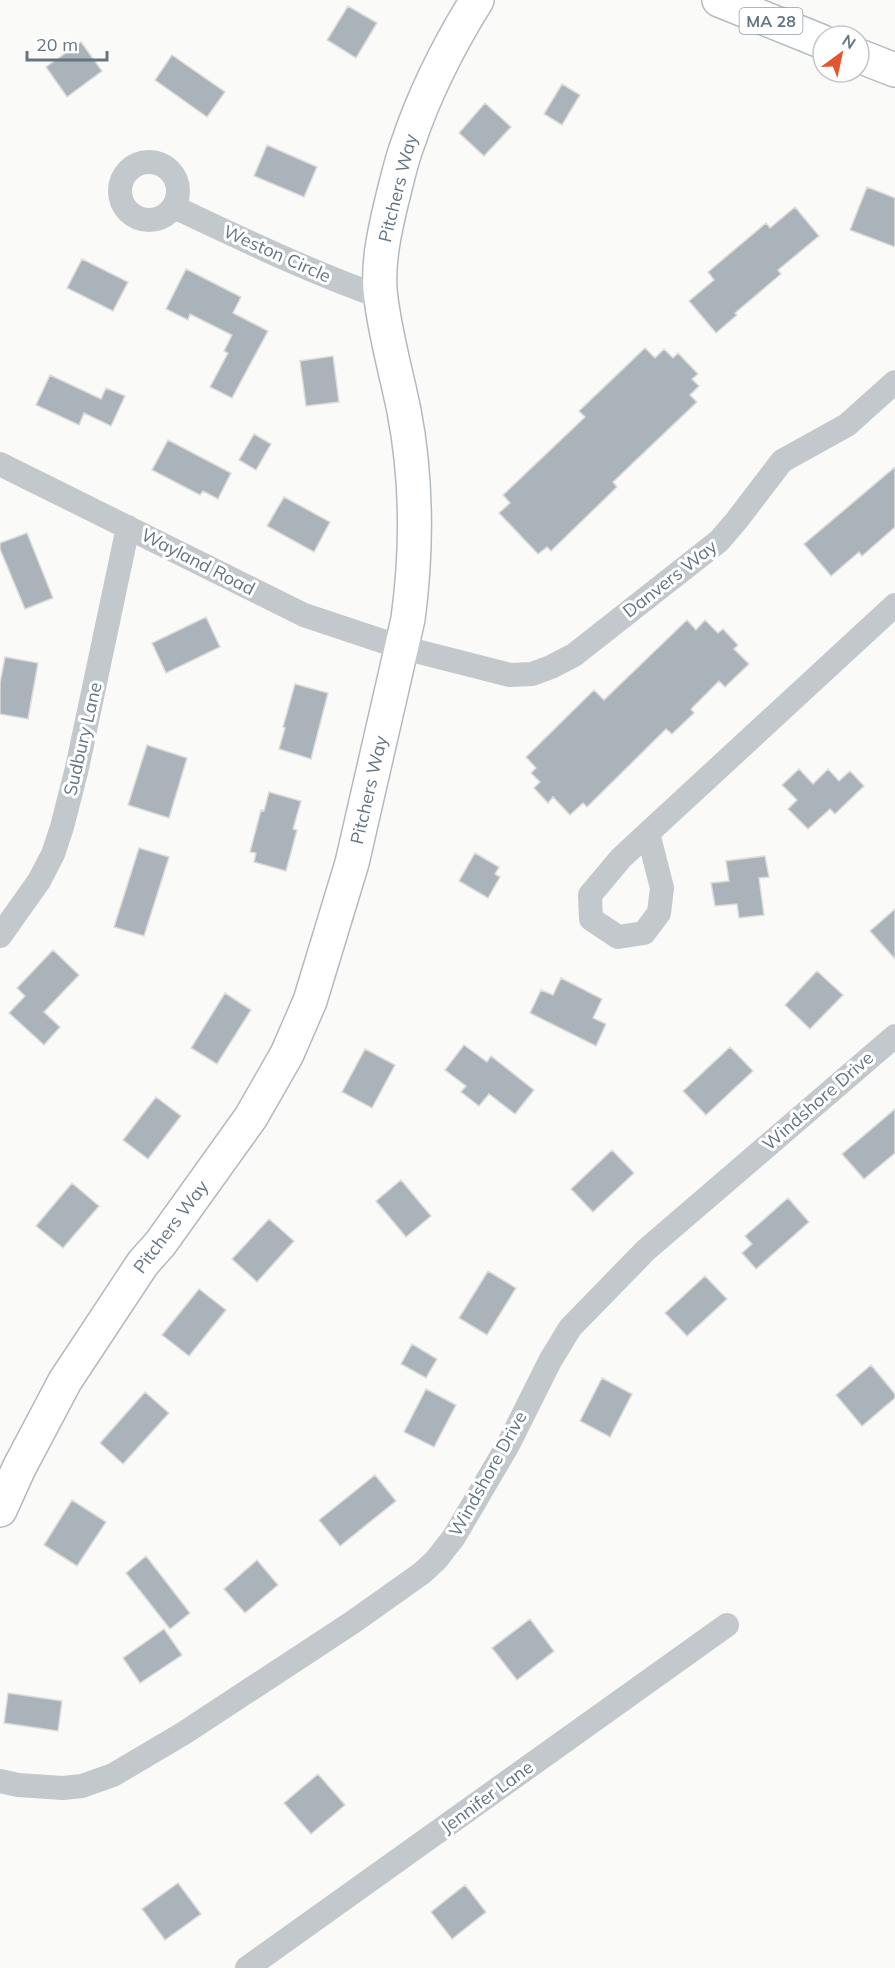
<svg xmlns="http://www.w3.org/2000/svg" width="895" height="1968" font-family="Mulish,sans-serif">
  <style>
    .building { fill: #aab3b9; stroke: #dcdcda; stroke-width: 1.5 }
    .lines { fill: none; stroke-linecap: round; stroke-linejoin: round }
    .secondary-casing { stroke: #b3babf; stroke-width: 36 }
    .primary-casing { stroke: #b5babe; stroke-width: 36 }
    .minor { stroke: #c3c8cc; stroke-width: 24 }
    .secondary { stroke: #fff; stroke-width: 33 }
    .primary { stroke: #fff; stroke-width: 33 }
    .labels { text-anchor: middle; stroke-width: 6; stroke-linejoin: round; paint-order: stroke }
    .shield { fill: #fff; stroke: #939fa8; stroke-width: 1.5 }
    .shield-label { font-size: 16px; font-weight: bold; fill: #657683 }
    .street-label { font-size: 18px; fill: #657683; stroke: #fff }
  </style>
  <rect width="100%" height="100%" fill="#fafaf8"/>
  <!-- building -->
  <path class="building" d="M348,6l29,17 -21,35 -29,-18z
    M81,42l21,29 -35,26 -21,-30z
    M172,55l53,37 -18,25 -52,-37z
    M562,84l18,11 -18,30 -18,-11z
    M485,103l26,24 -27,29 -25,-23z
    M267,145l50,22 -13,30 -50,-21z
    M867,187l28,11v49l-45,-17z
    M795,207l24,29 -41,34 3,4 -46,39 2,2 -21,18 -27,-32 25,-21 -6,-8 58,-49 4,5z
    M82,259l46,23 -15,29 -46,-23z
    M186,269l55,28 -8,16 35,18 -36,67 -22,-11 18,-34 -4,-2 8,-16 -42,-21 -2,6 -22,-11z
    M645,348l10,10 9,-9 9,9 5,-5 20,21 -6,5 7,7 -9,9 7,7 -84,80 4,5 -66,64 -4,-4 -9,7 -39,-41 11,-10 -7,-8 82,-78 -6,-6z
    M333,356l6,46 -33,4 -6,-45z
    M50,375l51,24 5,-11 19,8 -14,30 -27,-13 -5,12 -43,-20z
    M254,434l17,10 -15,26 -17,-10z
    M168,440l63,33 -13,26 -15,-8 -3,4 -48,-25z
    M895,467v60l-33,29 -3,-4 -28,24 -27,-32z
    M284,497l46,25 -16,30 -47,-26z
    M27,533l26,65 -28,11 -25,-60v-6z
    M206,617l14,30 -54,26 -14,-30z
    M687,620l9,10 9,-10 13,13 5,-4 15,16 -4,4 15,15 -24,23 -6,-6 -28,28 3,4 -22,21 -6,-5 -79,78 -4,-4 -13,12 -17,-18 -5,6 -14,-15 6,-6 -9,-9 5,-5 -10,-11 68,-67 10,10z
    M5,657l33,6 -10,56 -28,-5v-31z
    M295,684l33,9 -17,66 -32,-10 6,-21 -2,-1z
    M147,745l40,13 -18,60 -41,-13z
    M799,769l14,15 15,-15 11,12 11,-10 14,15 -29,28 -5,-5 -22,20 -20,-20 9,-9 -15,-15z
    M269,792l32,9 -8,28 4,1 -11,41 -32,-9 2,-9 -6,-1 11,-42 3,1z
    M139,848l30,9 -25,79 -30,-9z
    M475,853l24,14 -4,7 5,3 -12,21 -29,-17z
    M765,856l4,21 -10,1 5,37 -25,3 -2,-14 -22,2 -4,-23 18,-2 -3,-20z
    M895,909v50l-25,-28z
    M53,950l26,25 -35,37 16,15 -16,18 -35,-32 16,-17 -8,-8z
    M817,971l26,24 -33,34 -25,-24z
    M561,978l41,21 -9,19 13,6 -10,22 -66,-33 11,-23 12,5z
    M225,993l26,17 -34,54 -26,-16z
    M464,1045l23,17 4,-6 43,34 -19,24 -26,-20 -10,12 -18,-14 5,-6 -21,-16z
    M730,1047l23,24 -47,44 -23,-24z
    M365,1049l30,16 -23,43 -30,-16z
    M156,1097l25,19 -33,43 -25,-19z
    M895,1109v44l-31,26 -22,-25z
    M612,1150l22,23 -41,39 -22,-23z
    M401,1180l30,36 -25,21 -30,-36z
    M72,1183l27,23 -36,42 -27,-22z
    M788,1198l21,24 -53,47 -14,-16 10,-9 -7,-8z
    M269,1219l25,22 -37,41 -25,-23z
    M488,1271l28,17 -29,47 -28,-17z
    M705,1276l22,23 -40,37 -22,-23z
    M199,1289l27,21 -37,46 -27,-21z
    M412,1344l25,15 -11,19 -25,-14z
    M871,1365l24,29v4l-33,28 -26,-31z
    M602,1378l30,16 -22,43 -30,-16z
    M426,1389l30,16 -22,42 -30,-15z
    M145,1392l24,21 -46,51 -23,-21z
    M375,1475l21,26 -56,45 -21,-26z
    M72,1500l34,22 -29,44 -33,-21z
    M146,1556l44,57 -20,16 -44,-56z
    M257,1560l21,25 -33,28 -21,-24z
    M530,1619l24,32 -37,29 -25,-32z
    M164,1629l18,26 -42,28 -17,-25z
    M8,1693l54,8 -4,30 -54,-8z
    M318,1774l27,31 -34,29 -27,-31z
    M178,1883l23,31 -36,26 -23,-31z
    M465,1885l21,27 -34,27 -21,-27z"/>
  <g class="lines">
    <!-- secondary casing -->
    <g class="secondary-casing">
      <path id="secondary" d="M0,1510l19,-42 46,-87 78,-118 17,-19 91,-127 36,-63 23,-53 42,-138 56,-244c9,-67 9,-141 -4,-208 -8,-40 -20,-80 -24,-121 -2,-30 5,-61 12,-90 5,-19 9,-39 16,-57 17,-51 41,-98 69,-143"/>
    </g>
    <!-- primary casing -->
    <g class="primary-casing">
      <path id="primary" d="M719,0l104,42
        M859,56l36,14"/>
    </g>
    <!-- minor -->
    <path class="minor" d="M120 191a29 29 0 1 1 58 0a29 29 0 1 1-58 0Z
      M174,207c68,32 136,65 207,90
      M0,464l304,151 96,32 110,28 22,-1 19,-7 23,-12 145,-114 18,-21 45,-59 65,-36 48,-43
      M648,833l14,55 -3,25 -15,20 -26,4 -27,-18 -1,-24 31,-37 27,-25 247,-228
      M0,936l39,-55 14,-27 9,-27 15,-59 51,-241
      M0,1781l18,4 45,3 19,-2 31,-11 71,-42 169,-111 69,-49 14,-13 18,-23 54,-92 42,-84 20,-33 76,-78 249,-214
      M247,1968l480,-343"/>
    <!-- secondary -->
    <use href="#secondary" class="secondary"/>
    <!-- primary -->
    <use href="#primary" class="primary"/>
  </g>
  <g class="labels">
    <!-- shield labels -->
    <rect class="shield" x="739.5" y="8" width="63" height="26" rx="4.5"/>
    <g class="shield-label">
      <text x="771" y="27">MA 28</text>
    </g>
    <!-- street labels -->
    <g class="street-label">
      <text transform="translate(398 188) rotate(-76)" y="6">Pitchers Way</text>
      <text transform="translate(277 254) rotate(24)" y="6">Weston Circle</text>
      <text transform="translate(198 562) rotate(27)" y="6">Wayland Road</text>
      <text transform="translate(670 579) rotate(-38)" y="6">Danvers Way</text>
      <text transform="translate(83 739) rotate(-77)" y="6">Sudbury Lane</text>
      <text transform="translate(369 790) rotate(-77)" y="6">Pitchers Way</text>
      <text transform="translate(818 1101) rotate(-41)" y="6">Windshore Drive</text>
      <text transform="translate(171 1227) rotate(-53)" y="6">Pitchers Way</text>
      <text transform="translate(488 1474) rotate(-61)" y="6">Windshore Drive</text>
      <text transform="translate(487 1797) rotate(-36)" y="6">Jennifer Lane</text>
    </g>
  </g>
  <!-- north arrow -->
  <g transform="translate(841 54) rotate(33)"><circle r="28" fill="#ffffff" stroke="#c1c8cd" stroke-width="1.5"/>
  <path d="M0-4.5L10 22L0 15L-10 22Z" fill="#e4572e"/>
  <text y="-9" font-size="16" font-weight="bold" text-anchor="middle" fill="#657683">N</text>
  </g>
  <!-- scale -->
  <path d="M27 51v9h80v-9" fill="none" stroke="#657683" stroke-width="3"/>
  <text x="36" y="51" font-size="18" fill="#657683" stroke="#ffffff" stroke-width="4.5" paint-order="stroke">20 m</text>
</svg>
